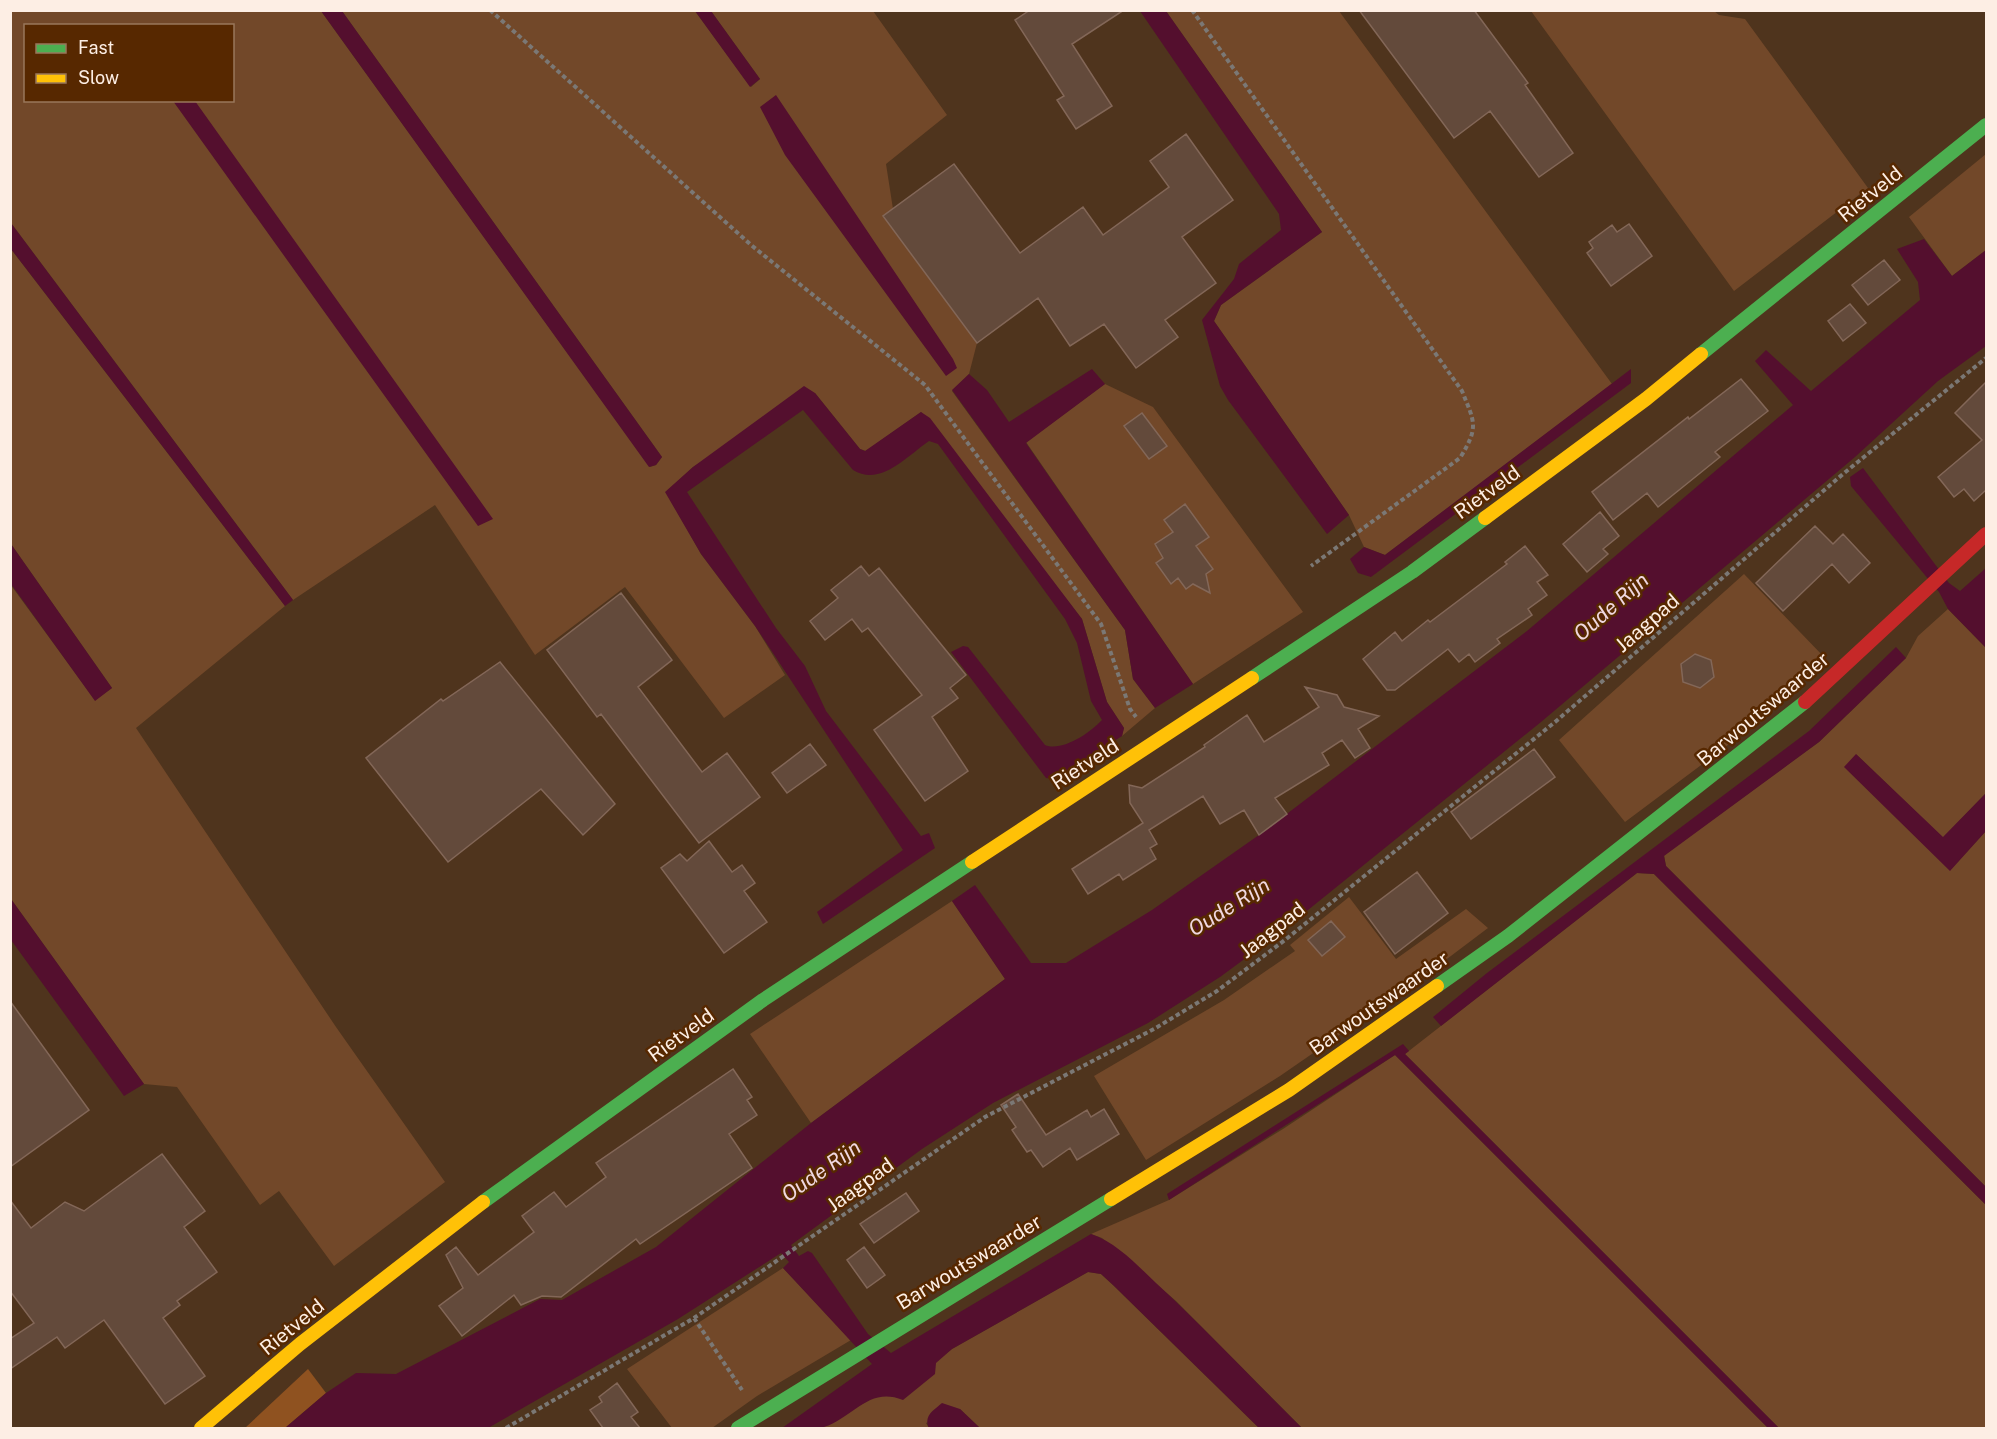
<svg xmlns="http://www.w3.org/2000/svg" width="1997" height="1439" font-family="'Public Sans',sans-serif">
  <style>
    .green { fill: #724829; fill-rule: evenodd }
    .forest { fill: #8f5220 }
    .water { fill: #540f2e }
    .building { fill: #634a3b; stroke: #836758; stroke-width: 1.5 }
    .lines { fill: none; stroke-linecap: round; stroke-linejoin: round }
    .path { stroke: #7b7875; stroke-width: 4; stroke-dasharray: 4.5 3; stroke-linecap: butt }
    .fast { stroke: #4caf50; stroke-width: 14 }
    .slow { stroke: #ffc107; stroke-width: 14 }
    .jam { stroke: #c62828; stroke-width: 14 }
    .labels { text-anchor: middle; stroke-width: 5; stroke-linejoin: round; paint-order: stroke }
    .street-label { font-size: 20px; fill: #fdeee4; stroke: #572800 }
    .water-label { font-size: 21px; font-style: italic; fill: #f0d8e0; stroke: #572800 }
  </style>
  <rect width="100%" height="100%" fill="#4f341d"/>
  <!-- green -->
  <path class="green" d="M11,11h310l329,456 6,-2 6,-8 -320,-446h353l56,76 9,-8 -49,-68h162l74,104 -61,49 7,45 84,134 -8,31 -17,17 173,239 8,49 22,29 -33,28 2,-8 -17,-26 -25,-83 -161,-207 -55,39 -6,-2 -45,-56 -122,74 -27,25 35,62 54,72 30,49 -61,43 -99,-131 -90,68 -100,-150 -142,95 -282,-377zM26,26h206v74h-206z
    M1166,11h173l273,373 -227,171 -21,-8 -15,-32 -135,-194 7,-16 101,-73z
    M1714,11l5,4 26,4 123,169 -134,103 -203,-280z
    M1986,154v96l-34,26 -43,-59z
    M11,249l274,357 -149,122 200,299 109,155 -111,84 -55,-75 -19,14 -83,-118 -33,-3 -133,-185 -1,-315 85,116 17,-12 -101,-144z
    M1105,384l48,23 150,205 -110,72 -167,-242z
    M1744,574l81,84 -77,72 -123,92 -66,-82z
    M1948,609l38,39v145l-43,45 -87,-84 94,116 36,-39v356l-320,-321 -2,-11 155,-113 87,-84 12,-22z
    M1637,873l17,1 332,331v223h-207l-374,-374z
    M1349,897l47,62 70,-50 22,19 -126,95 -14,6 -68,47 -134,84 -52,-84 130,-76 71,-49 -5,-6z
    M952,901l53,78 -194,144 -61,-89z
    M1395,1055l373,373h-466l-126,-127 -74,-63 -11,-4 78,-34 114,-71z
    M783,1268l68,72 -94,56 -45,32h-40l-45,-59z
    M1088,1272l13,2 12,11 146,143h-279l-20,-19 -34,14 3,5h-108l55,-32 14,-1 62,-46z"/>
  <!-- forest -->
  <path class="forest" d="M308,1369l18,24 -41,35h-40z"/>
  <!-- water -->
  <path class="water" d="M321,11h21l320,446 -6,8 -7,2z
    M695,11h16l49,68 -10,8z
    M1140,11h26l156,221 -101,73 -7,16 135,194 -22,19 -99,-134 -8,-14 -18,-66 32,-41 5,-15 42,-34 -2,-16z
    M776,95l177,264 4,9 -11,8 -161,-221 -25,-48z
    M173,101h22l298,418 -15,7z
    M11,223l282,377 -8,6 -274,-357z
    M1924,239l28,37 34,-26v96l-48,35 -83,76 -314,265 -264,213 -57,42 -72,46 -155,80 -71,46 -131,96 8,11 9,-5 4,2 56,81 23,19 200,-119c26,9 45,30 65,49 50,46 97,97 146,145h-43l-146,-143 -12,-11 -13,-2 -136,77 -16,14 -1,11 -32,26c-34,-14 -49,17 -79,27 -12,5 -30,1 -42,1l90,-64 -89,-96 6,-6 -8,-9 -103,66 -190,109h-203l41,-35 30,-20 40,1 144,-75 22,1 94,-53 155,-124 194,-144 -53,-78 23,-16 56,78h35l86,-53 107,-75 268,-204 266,-226 -38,-44 11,-11 45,41 109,-91 -2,-18 -21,-33z
    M1092,369l13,15 -79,59 167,241 -38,24 -22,-29 -8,-49 -173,-240 17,-16 18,16 22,32z
    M1631,369v14l-260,194 -13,-4 -8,-14 14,-12 21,8z
    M804,386l11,7 45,56 5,2 56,-39 9,6 152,201 25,83 17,26 -2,8 -68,43 -8,-1 -95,-126 12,-6 5,1 77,98c17,7 45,-12 57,-25l-11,-19 -14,-58 -12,-24 -127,-175 -9,-3c-23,16 -49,46 -76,29l-50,-60 -116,82 89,136 29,38 21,45 95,125 8,-3 6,15 -112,76 -6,-12 86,-62 -148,-224 -54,-72 -36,-62 28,-25z
    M1863,468l86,115 11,8 26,-23v80l-38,-39 -9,-17 -88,-106 -1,-9z
    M11,544l101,144 -17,13 -84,-117z
    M1896,647l10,11 -87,84 -155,114 2,10 320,321v18l-332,-331 -17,-1 -196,153 -8,-9 54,-44 322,-242z
    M1856,754l87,83 43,-44v38l-36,40 -106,-104z
    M10,899h1l133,185 -20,12 -113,-156z
    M1403,1044l6,7 -4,3 374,374h-11l-373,-373 -226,145 -2,-6z
    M942,1403l18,6 20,19h-51c-6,-12 5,-18 13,-25z"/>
  <!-- building -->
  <path class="building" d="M1030,10h94l-52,34 40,62 -36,23 -19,-29 7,-4 -49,-76z
    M1359,10h115l54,73 -3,2 48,68 -34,24 -49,-66 -36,27z
    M1186,134l47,66 -51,37 34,46 -51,37 13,17 -42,31 -32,-44 -34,22 -32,-48 -61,45 -94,-127 71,-52 66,89 63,-46 20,28 66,-48 -19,-26z
    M1629,224l23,32 -41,30 -24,-33 6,-5 -4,-6 23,-17 5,7z
    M1884,260l16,20 -32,25 -16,-20z
    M1850,304l16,19 -23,18 -15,-20z
    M1741,379l27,32 -53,41 5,5 -62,50 -11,-14 -34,27 -21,-28 96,-75 1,2z
    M1986,382v108l-12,11 -10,-12 -10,8 -16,-20 44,-37 -27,-27z
    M1142,413l25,33 -18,13 -25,-33z
    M1185,504l24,33 -13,9 17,23 -7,5 4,19 -17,-9 -7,5 -8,-11 -7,6 -15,-21 7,-5 -8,-14 18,-12 -9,-12z
    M1600,512l19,24 -16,13 5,5 -21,18 -24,-28z
    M1815,526l18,18 10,-10 27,29 -21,20 -17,-19 -49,47 -27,-28z
    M1525,546l23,29 -11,7 10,13 -19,14 4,6 -35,24 3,4 -25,19 -6,-8 -10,8 -11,-13 -53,41h-8l-24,-31 32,-27 7,9 26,-21 2,2 77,-58 -2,-2z
    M861,566l8,10 10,-8 87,107 -16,13 8,10 -26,19 36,54 -43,30 -51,-71 48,-35 -54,-67 -6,4 -10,-13 -27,21 -15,-19 28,-23 -7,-8z
    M621,593l51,67 -34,27 64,85 25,-19 33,44 -61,46 -98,-129 -4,3 -50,-67z
    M1695,654l16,6 3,17 -14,11 -17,-6 -2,-18z
    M500,662l115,142 -32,31 -42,-46 -93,73 -82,-104 75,-59 2,2z
    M1305,687l32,8 7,12 35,9 -21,13 12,19 -15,10 -13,-18 -20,13 7,12 -54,33 12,16 -28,21 -15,-25 -24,14 -17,-28 -54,34 8,14 -7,4 6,11 -33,21 -4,-6 -31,20 -16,-25 71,-46 -13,-20 -1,-18 13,3 63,-41 -1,-2 43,-30 17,27 55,-35z
    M810,744l16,21 -39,28 -15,-20z
    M1534,749l21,28 -84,62 -20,-27z
    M709,841l23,31 10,-7 13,18 -11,8 23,31 -43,31 -63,-85 19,-14 7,7z
    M1417,872l31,41 -53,41 -31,-42z
    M1331,921l14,16 -23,19 -14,-16z
    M10,1001l79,109 -79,57z
    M733,1069l19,28 -5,3 10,15 -28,19 23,34 -112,76 -4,-5 -75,58 -19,-1 -21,9 -7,-10 -52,41 -23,-30 24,-18 -17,-33 10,-8 22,28 56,-43 -12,-16 32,-24 12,15 40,-30 -10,-14z
    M1018,1094l28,41 41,-25 4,7 13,-8 15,25 -42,26 -7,-12 -27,19 -12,-17 -4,2 -15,-22 4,-3 -15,-22z
    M162,1154l43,57 -21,16 33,45 -40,29 3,4 -17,13 42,58 -40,28 -61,-84 -39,28 -8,-11 -47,32v-30l24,-16 -24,-32v-91l21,28 34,-26 19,9z
    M906,1193l13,18 -45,32 -14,-19z
    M864,1247l21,28 -18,13 -20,-28z
    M617,1383l21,29 -7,5 9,11h-37l-13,-18 12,-8 -3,-5z"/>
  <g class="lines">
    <!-- path -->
    <path class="path" d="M490,10l261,235 174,140 176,239 29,85 6,8
      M1192,10l270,381c13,32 17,36 -2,67l-149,108
      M694,1318l48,72
      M506,1428l188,-110 291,-201 169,-88 63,-38 68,-51 270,-218 288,-248 143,-116"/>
    <!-- fast -->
    <path class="fast" d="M1701,354l285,-229
      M1252,678l160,-106 73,-54
      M1437,986l71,-50 297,-234
      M483,1202l280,-202 209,-138
      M738,1428l373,-229"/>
    <!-- slow -->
    <path class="slow" d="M1485,518l161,-119 55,-45
      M972,862l280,-184
      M1111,1199l178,-109 148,-104
      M201,1428l99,-84 183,-142"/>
    <!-- jam -->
    <path class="jam" d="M1805,702l181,-168"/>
  </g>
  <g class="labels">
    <!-- street labels -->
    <g class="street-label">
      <text transform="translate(1870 194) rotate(-39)" y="7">Rietveld</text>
      <text transform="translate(1487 492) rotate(-36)" y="7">Rietveld</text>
      <text transform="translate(1647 623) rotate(-41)" y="7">Jaagpad</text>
      <text transform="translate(1763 709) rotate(-40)" y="7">Barwoutswaarder</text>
      <text transform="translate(1085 764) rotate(-33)" y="7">Rietveld</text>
      <text transform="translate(1272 930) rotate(-38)" y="7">Jaagpad</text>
      <text transform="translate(1379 1003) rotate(-35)" y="7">Barwoutswaarder</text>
      <text transform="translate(681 1035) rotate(-36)" y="7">Rietveld</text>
      <text transform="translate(860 1185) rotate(-36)" y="7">Jaagpad</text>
      <text transform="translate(969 1262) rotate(-31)" y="7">Barwoutswaarder</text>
      <text transform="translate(292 1327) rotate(-39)" y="7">Rietveld</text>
    </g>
    <!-- water labels -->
    <g class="water-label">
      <text transform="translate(1611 607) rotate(-41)" y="7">Oude Rijn</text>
      <text transform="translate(1229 907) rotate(-32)" y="7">Oude Rijn</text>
      <text transform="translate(821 1171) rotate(-35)" y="7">Oude Rijn</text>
    </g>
  </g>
  <!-- border -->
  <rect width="1997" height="1439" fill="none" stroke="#fdeee4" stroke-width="24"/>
  <!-- legend -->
  <rect x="24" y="24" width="210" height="78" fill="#572800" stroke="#99775b" stroke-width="1.5"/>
  <rect x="36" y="44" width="30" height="9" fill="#4caf50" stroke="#99775b" stroke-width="1.5"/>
  <text x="78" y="54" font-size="18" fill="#fdeee4">Fast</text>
  <rect x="36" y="74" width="30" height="9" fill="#ffc107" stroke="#99775b" stroke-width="1.5"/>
  <text x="78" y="84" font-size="18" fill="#fdeee4">Slow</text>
</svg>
